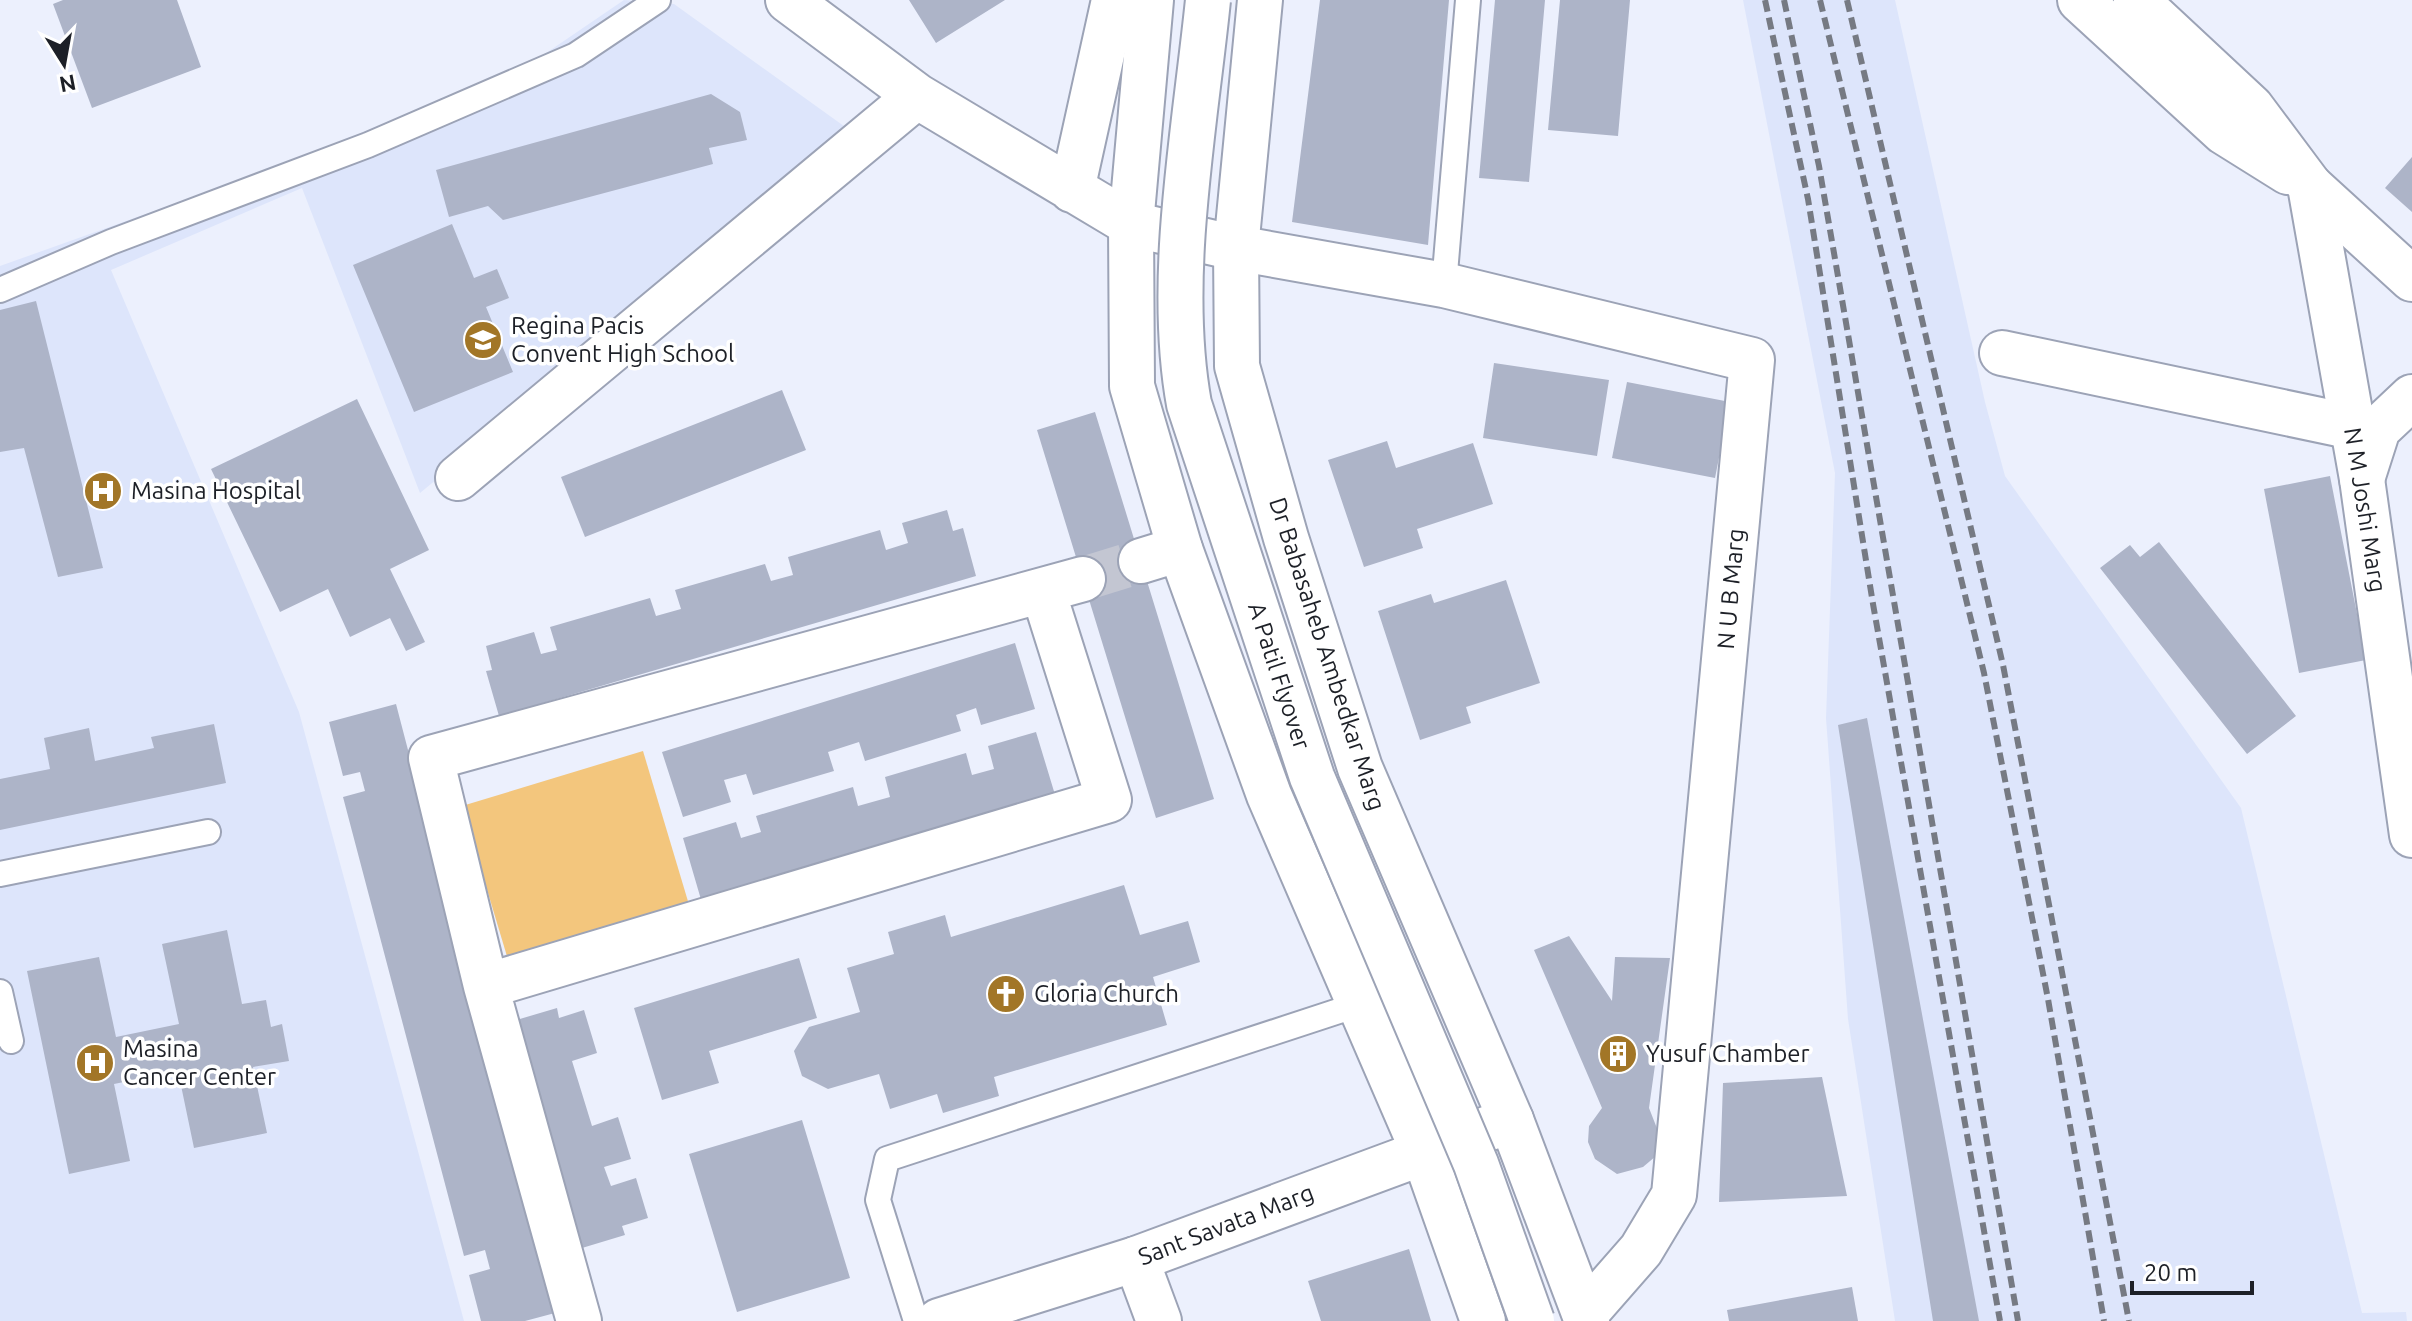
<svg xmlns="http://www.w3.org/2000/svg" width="2412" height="1321" font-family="Ubuntu,sans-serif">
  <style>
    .built { fill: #dde5fb }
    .green { fill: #f3c67d }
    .building { fill: #adb4c8 }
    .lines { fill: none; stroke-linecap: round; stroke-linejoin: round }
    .minor-tunnel { stroke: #c3c6d2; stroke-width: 44; stroke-dasharray: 44 22; stroke-linecap: butt }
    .service-casing { stroke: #9ca3b6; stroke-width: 28 }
    .minor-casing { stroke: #9ca3b6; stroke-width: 48 }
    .tertiary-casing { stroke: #9ca3b6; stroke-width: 48 }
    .secondary-casing { stroke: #9ca3b6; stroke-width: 48 }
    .trunk-casing { stroke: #9ca3b6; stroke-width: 48 }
    .service { stroke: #fff; stroke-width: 24 }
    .minor { stroke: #fff; stroke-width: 44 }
    .tertiary { stroke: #fff; stroke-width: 44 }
    .secondary { stroke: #fff; stroke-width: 44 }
    .trunk { stroke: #fff; stroke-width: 44 }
    .rail { stroke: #767a83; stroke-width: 6; stroke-dasharray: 12 6; stroke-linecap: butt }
    .trunk-bridge-casing { stroke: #9ca3b6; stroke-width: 48; stroke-linecap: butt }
    .trunk-bridge { stroke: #fff; stroke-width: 44 }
    .labels { text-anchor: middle; stroke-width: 7; stroke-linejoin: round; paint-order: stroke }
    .poi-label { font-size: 24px; fill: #1d2027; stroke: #fff; text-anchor: start }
    .street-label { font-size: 24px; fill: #1d2027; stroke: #fff }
  </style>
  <rect width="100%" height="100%" fill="#ecf0fd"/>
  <!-- built -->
  <path class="built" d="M624,0l50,4 181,130 -435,359 -118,-305 -191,82 188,442 165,609h-464v-1055l292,-104 241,-100z
    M1743,0h152l90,402 20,74 236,332 121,505 44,-1 1,9h-512l-47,-302 -22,-301 9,-245z"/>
  <!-- green -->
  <path class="green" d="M643,751l47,157 -181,55 -47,-157z"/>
  <!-- building -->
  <path class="building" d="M63,0h114l24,67 -109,41 -39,-104z
    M909,0h96l-69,43z
    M1320,0h129l-21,245 -136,-23z
    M1495,0h50l-16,182 -50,-4z
    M1560,0h70l-12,136 -70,-6z
    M711,94l29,18 7,28 -38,8 4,16 -210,56 -15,-14 -39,11 -13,-47z
    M2412,157v55l-27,-24z
    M452,224l22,54 23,-9 12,29 -23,9 27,65 -99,40 -61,-147z
    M36,301l67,267 -45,9 -34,-129 -24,4v-142z
    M1494,363l115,17 -12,76 -114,-18z
    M1627,382l103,20 -15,76 -103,-20z
    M782,390l24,60 -221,87 -24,-60z
    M357,399l72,151 -39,19 35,73 -19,9 -16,-33 -40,19 -22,-48 -48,23 -69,-143z
    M1095,412l119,387 -58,19 -119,-388z
    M1387,441l9,27 77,-25 20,61 -76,25 6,19 -59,19 -36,-107z
    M2330,476l36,184 -67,13 -35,-184z
    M947,510l6,21 10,-3 13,48 -477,140 -13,-45 6,-1 -6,-24 48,-14 7,22 16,-4 -7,-23 100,-29 6,18 25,-7 -6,-19 90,-26 6,17 22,-6 -5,-18 92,-27 6,20 22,-7 -6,-20z
    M2159,542l137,174 -49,38 -147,-186 30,-23 10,12z
    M1506,580l34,103 -74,24 5,16 -51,17 -42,-129 53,-17 3,9z
    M1015,643l20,66 -54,16 -5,-17 -20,7 5,16 -96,30 -6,-19 -31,10 6,19 -81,24 -7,-21 -22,6 7,22 -48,15 -21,-65z
    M396,704l159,609 -30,8h-44l-12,-46 21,-6 -5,-19 -21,6 -121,-459 22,-6 -5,-19 -17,4 -14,-54z
    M1867,718l112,603h-46l-95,-596z
    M214,724l12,59 -226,47v-51l50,-10 -6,-31 45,-10 6,33 59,-13 -3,-11z
    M1036,732l20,66 -354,105 -19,-65 53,-16 5,16 20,-6 -5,-16 97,-29 5,19 32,-9 -5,-20 81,-24 6,22 22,-6 -6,-23z
    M1124,885l16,50 48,-14 12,41 -47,15 14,48 -173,52 5,19 -56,17 -6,-19 -47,15 -11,-35 -51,15 -26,-13 -8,-25 15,-24 51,-15 -13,-44 47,-14 -6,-22 57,-17 6,22z
    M227,930l15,74 24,-4 5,27 11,-3 7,37 -36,6 14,66 -73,15 -16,-77 -64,13 16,77 -61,13 -42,-203 72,-14 17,80 63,-13 -17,-80z
    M1569,936l43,65 3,-44 55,1 -21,150 11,28 -4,20 -13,11 -26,7 -22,-15 -7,-17 1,-16 13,-18 -68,-158z
    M799,958l18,60 -108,33 10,32 -57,17 -28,-92z
    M557,1008l2,10 25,-8 13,43 -25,8 20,65 26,-9 13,42 -27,8 7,19 25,-8 12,40 -26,8 3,9 -43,13 -69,-227z
    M1822,1077l25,119 -128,6 4,-119z
    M802,1120l48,158 -113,34 -48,-158z
    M1409,1249l22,72h-110l-13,-40z
    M1852,1287l6,34h-129l-2,-11z"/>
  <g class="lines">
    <!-- minor-tunnel -->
    <path class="minor-tunnel" d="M1083,579l58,-18"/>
    <!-- service casing -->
    <g class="service-casing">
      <path id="service" d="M1444,285l24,-285
        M0,290l111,-48 257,-97 208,-90 82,-55
        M0,874l208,-42
        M0,992l11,49
        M916,1321l-38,-121 9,-41 470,-154"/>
    </g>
    <!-- minor casing -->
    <g class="minor-casing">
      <path id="minor" d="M788,0l129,96 214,128 105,24 208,37 308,75 -78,835 -33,55 -56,64
        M1072,190l42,-190
        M2002,353l351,74
        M458,478l459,-382
        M1141,561l39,-12
        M486,986l623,-186 -66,-209
        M1136,1259l23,62
        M579,1321l-93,-335 -55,-228 652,-179"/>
    </g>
    <!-- tertiary casing -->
    <g class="tertiary-casing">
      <path id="tertiary" d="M2310,186l102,93
        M2362,479l16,-50 34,-32
        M939,1321l197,-62 375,-139"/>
    </g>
    <!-- secondary casing -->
    <g class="secondary-casing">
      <path id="secondary" d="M2080,0l144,132 64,40
        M2136,0l115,107 59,79 52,293 50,356"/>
    </g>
    <!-- trunk casing -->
    <g class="trunk-casing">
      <path id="trunk" d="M1151,0l-20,224 1,162 48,163 89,246 154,356 60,170
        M1260,0l-24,248 1,118 49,172 74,230 151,352 76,201"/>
    </g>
    <!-- service -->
    <use href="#service" class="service"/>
    <!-- minor -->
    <use href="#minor" class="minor"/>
    <!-- tertiary -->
    <use href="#tertiary" class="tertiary"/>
    <!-- secondary -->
    <use href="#secondary" class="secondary"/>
    <!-- trunk -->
    <use href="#trunk" class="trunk"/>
    <!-- rail -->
    <path class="rail" d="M1765,0l43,199 65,405 127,717
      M1784,0l35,166 199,1155
      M1820,0l164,673 64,326 56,322
      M1847,0l156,665 126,656"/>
    <!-- trunk-bridge casing -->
    <g class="trunk-bridge-casing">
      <path id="trunk-bridge" d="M1208,0c-13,128 -42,278 -19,404l123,373 164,387 56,157"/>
    </g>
    <!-- trunk-bridge -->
    <use href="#trunk-bridge" class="trunk-bridge"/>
  </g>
  <!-- icons -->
  <defs>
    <g id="school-disc" transform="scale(2)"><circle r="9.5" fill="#a27627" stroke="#fff"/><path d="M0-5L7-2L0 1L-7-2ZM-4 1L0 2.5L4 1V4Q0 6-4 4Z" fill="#fff"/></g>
    <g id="hospital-disc" transform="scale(2)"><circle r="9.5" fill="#a27627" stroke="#fff"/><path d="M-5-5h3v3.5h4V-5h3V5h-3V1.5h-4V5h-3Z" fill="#fff"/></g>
    <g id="church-disc" transform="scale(2)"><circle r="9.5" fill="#a27627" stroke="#fff"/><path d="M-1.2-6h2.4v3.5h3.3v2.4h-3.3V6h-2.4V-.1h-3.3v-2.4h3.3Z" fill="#fff"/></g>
    <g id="building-disc" transform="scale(2)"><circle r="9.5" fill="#a27627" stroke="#fff"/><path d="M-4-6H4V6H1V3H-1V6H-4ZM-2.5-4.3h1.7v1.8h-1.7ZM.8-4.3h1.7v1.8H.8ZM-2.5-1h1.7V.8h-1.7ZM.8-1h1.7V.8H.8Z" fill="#fff"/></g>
  </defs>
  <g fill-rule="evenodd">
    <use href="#school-disc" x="483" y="340"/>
    <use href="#hospital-disc" x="103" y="491"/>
    <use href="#church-disc" x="1006" y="994"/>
    <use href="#building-disc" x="1618" y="1054"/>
    <use href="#hospital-disc" x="95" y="1063"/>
  </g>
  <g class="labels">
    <!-- poi labels -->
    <g class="poi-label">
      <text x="511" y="334">Regina Pacis<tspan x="511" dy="28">Convent High School</tspan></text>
      <text x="131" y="499">Masina Hospital</text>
      <text x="1034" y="1002">Gloria Church</text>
      <text x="123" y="1057">Masina<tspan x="123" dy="28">Cancer Center</tspan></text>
      <text x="1646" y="1062">Yusuf Chamber</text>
    </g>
    <!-- street labels -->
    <g class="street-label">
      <text transform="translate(2365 510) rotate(81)" y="8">N M Joshi Marg</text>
      <text transform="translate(1731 589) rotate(-85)" y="8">N U B Marg</text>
      <text transform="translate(1327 654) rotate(72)" y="8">Dr Babasaheb Ambedkar Marg</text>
      <text transform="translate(1279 676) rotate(72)" y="8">A Patil Flyover</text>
      <text transform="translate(1226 1225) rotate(-21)" y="8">Sant Savata Marg</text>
    </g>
  </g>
  <!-- north arrow -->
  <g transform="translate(64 64) rotate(169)" stroke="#ffffff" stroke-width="6" paint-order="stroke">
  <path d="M0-6L14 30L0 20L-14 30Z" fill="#1d2027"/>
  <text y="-12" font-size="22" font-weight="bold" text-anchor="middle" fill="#1d2027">N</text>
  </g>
  <!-- scale -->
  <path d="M2132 1281v12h120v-12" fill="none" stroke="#1d2027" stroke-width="4"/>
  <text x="2144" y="1281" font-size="24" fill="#1d2027" stroke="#ffffff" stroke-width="6" paint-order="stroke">20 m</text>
</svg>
